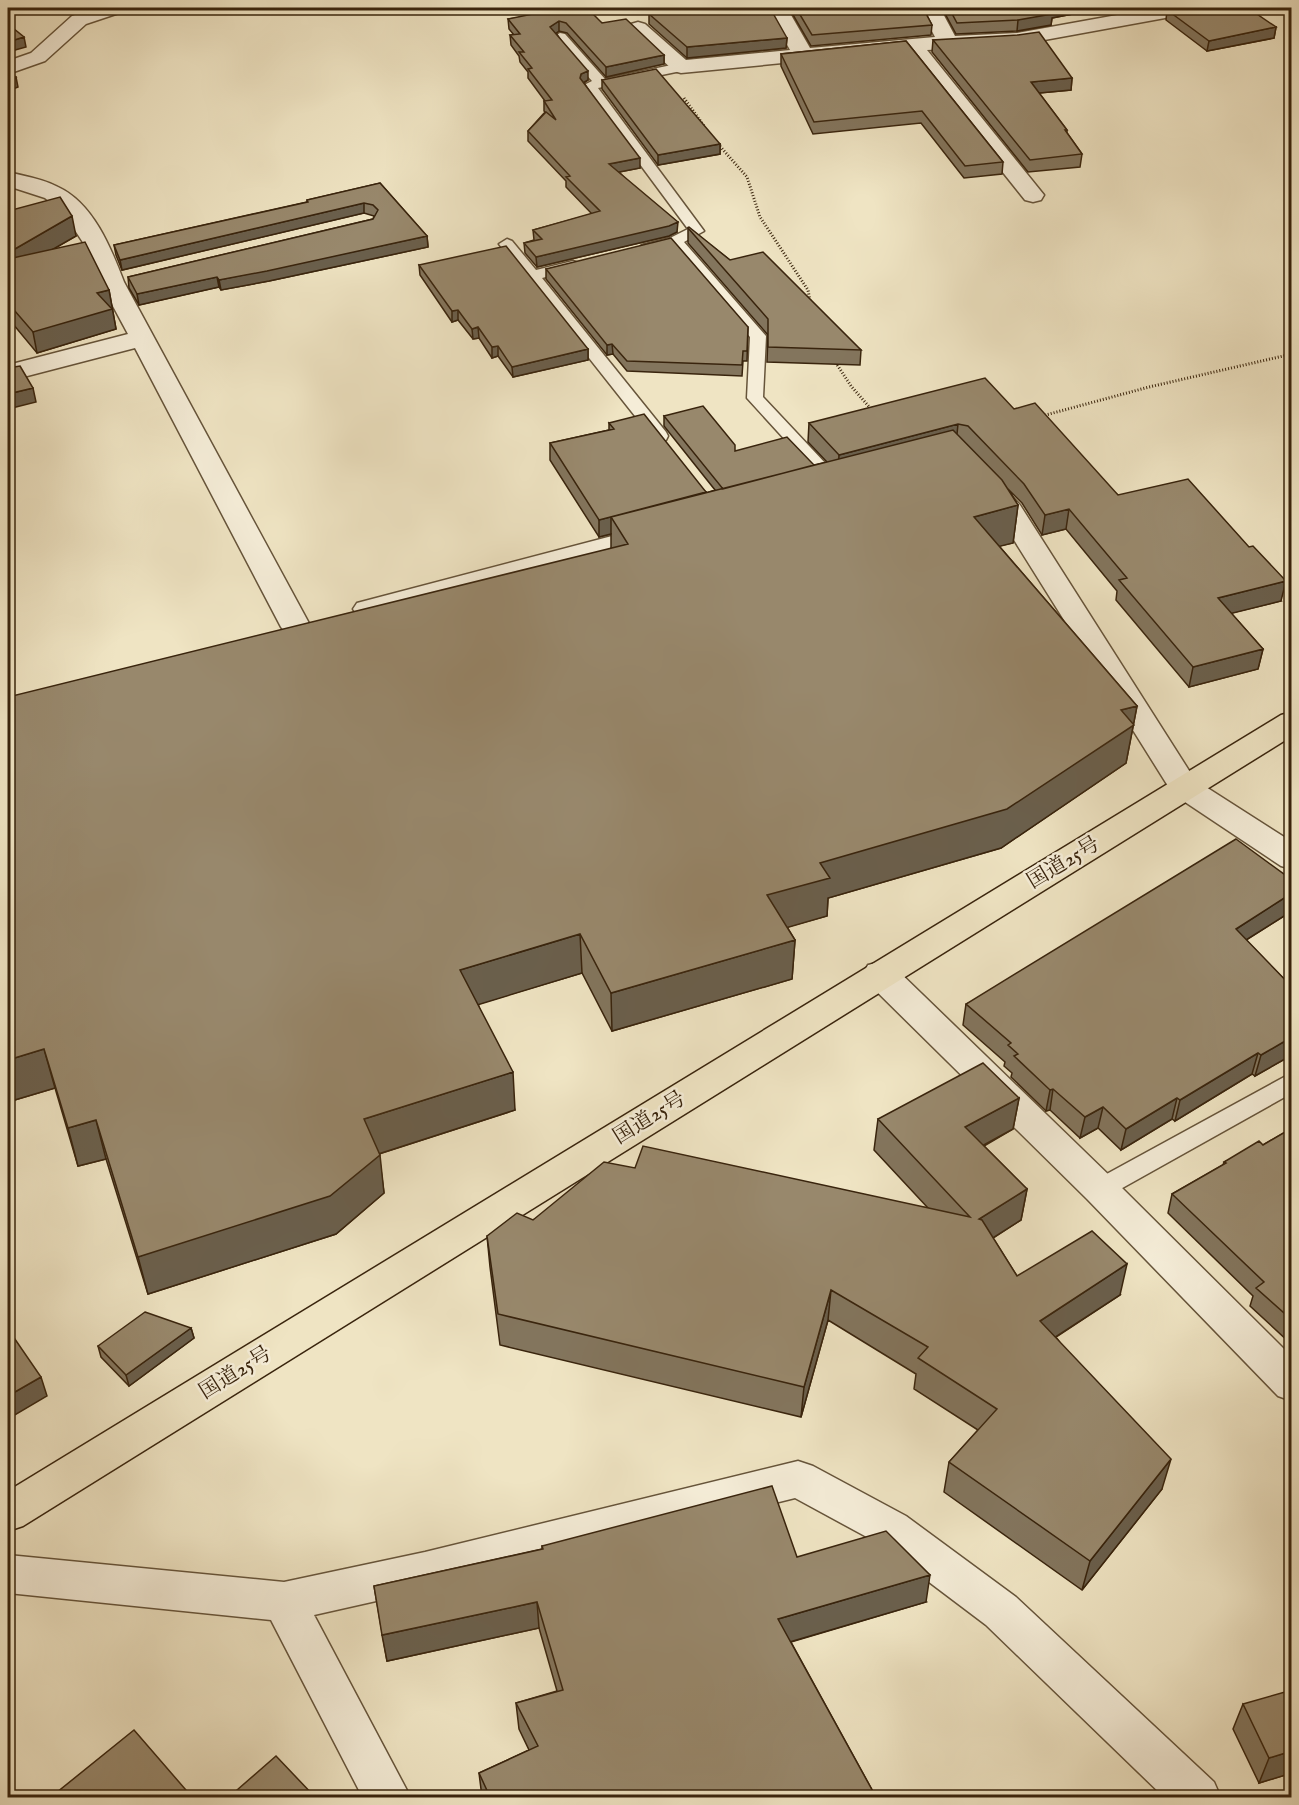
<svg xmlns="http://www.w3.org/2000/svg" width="1299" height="1805" font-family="'IM FELL English','Noto Serif JP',serif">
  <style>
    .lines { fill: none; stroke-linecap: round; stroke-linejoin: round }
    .lane-casing { stroke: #66543a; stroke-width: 3 }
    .street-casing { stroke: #66543a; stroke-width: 3 }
    .highway-casing { stroke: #39240d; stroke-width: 3 }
    .path { stroke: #39240d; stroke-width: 3; stroke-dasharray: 1 2; stroke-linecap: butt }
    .lane { fill: #f5edd8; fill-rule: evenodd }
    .street { fill: #f5edd8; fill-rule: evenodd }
    .highway { fill: #efe4c3; fill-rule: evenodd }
    .wall { fill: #83755d; stroke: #39240d; stroke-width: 1.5 }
    .shaded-wall { fill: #6a5f4c; stroke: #39240d; stroke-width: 1.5 }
    .building { fill: #98886c; stroke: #39240d; stroke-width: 1.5 }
    .labels { text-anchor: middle; stroke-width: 5; stroke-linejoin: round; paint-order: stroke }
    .street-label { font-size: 21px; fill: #39240d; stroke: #f5edd8 }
  </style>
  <rect width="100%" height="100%" fill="#efe4c3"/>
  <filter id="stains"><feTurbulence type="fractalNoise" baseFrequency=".00333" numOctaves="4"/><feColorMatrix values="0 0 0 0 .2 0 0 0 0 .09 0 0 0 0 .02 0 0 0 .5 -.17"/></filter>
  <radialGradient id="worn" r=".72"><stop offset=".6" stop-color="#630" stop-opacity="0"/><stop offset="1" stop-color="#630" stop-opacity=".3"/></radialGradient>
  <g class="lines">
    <!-- lane casing -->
    <g class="lane-casing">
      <path id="lane" d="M560,33l5,1 40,45 76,-16 7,4 -7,4 -83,17 106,143 -20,11 82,94 -3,61 79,84 3,4 -3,4h-12l-83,-91 3,-61 -78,-91 -25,7 -8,-5 3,-3 28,-7 18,-9 -106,-143 10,-5 -39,-44z
        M507,239l5,2 24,29 37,-9 5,2 3,3 -3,3 -36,9 124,154 2,4 -2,4h-12l-155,-196z
        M1286,1076l6,2v15l-184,103 -8,2 -8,-2 -4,-7 4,-7z"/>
    </g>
    <!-- street casing -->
    <g class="street-casing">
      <path id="street" d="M96,8h29l-3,4 -36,12 -41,37 -37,13v-13l23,-8 41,-37z
        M767,8h20l23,40 125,-11 -15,-29h20l15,28 62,-3 139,-25h41l-3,4 -7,2 -170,31 -90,5 117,145 -3,5 -8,2 -8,-2 -119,-149 -225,22 -7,-2 -46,-43 3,-4 7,-2 7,2 41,36 104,-10z
        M8,172c16,4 35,7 50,15 35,16 53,61 66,95l187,345 -5,6 -10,3 -10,-3 -5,-6 -146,-279 -127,33v-16l120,-31 -28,-52 -16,-38 -19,-29 -20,-17 -37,-12z
        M987,479l10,2 23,24 175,275 97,62v27l-11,-3 -108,-72 -174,-278 -26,-29 4,-6z
        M654,525l10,2 4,6 -4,6 -297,79 -10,-3 -4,-6 4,-6z
        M880,962l12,3 221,214 179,178v44l-14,-5 -191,-197 -219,-216 -5,-9 5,-9z
        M798,1461l15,5 93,50 110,81 198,185 7,16h-56l-179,-173 -110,-83 -81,-44 -370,92 -111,25 97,183h-48l-92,-178 -263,-27v-38l276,27 141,-30z"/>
    </g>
    <!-- highway casing -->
    <g class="highway-casing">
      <path id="highway" d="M1292,712v24l-1269,790 -15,5v-40l1273,-776z"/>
    </g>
    <!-- path -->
    <path class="path" d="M684,98l20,28
      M718,144l29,33 13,40 48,73 2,11
      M834,360l17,26 20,23
      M1042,416l107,-29 143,-33"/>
    <!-- lane -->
    <use href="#lane" class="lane"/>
    <!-- street -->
    <use href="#street" class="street"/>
    <!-- highway -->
    <use href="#highway" class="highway"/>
  </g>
  <!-- wall -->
  <path class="wall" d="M789,8h134l9,17 -1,10 -120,11z
    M942,8h162l-52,10 -1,7 -34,6 -61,3z
    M1167,10l109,17 -2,11 -67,13 -41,-31z
    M573,11l29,12 62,32v9l-58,13 -39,-44 -8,-2 -3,2 32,47 -4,3 56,85 -21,4 58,60 -8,4 -132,31 -12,-14 -1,-10 10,-3 -1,-10 59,-16 -26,-27v-6l-38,-40v-10l17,-19 -1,-1v-10h1l-17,-23v-6l-8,-10 -1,-6 -8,-11 -1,-10h4l-5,-6 -1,-10z
    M649,14l138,24 -1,10 -99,10 -38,-34z
    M933,40l139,38 -1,12 -32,3 28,37v3l15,21 -2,13 -52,5 -96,-120z
    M906,41l97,121 -1,12 -38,4 -43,-55 -108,11 -32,-68v-12z
    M602,80l118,64v10l-62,11 -56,-76z
    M380,183l47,53 1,11 -159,34 -48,9 -2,-3 -80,18 -10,-17 -1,-11 245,-58 1,-3 -10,-3 -242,57 -6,-15 -2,-10 193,-43v-2z
    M8,211l68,25 -21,12 54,42 7,39 -79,24 -29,-35z
    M688,228l42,32 131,90 -1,15 -93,-3 1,-27 -80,-92z
    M419,265l169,84v11l-75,17 -15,-21 -6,2 -13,-20 -6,1 -15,-19 -6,2 -32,-47z
    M546,269l202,58 -1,34h-4l-1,15 -115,-5 -14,-17 -6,1 -61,-76z
    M1014,409l104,86 163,106 -50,12 32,36 -5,20 -69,18 -73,-87 1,-9 -51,-62 -24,6 -20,-32 -14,-14 10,16 -5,38 -14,3 138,160 -11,57 -125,85 -173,50 -1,18 -40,11 8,13 -3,39 -180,52 -30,-58 -104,31 37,106 -136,44 5,39 -48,41 -188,60 -42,-135 -28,7 -23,-78 -47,14 603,-554v-14l-12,3 -49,-77v-17l59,-13v-7l97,69v1l9,-3 -51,-64v-10l71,35 79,14 13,-3 -19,-20 1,-19z
    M1292,880v31l-46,29 46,47v68l-37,21 -3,-2 -77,47 -3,-2 -51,31 -23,-22 -18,10 -30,-28 -4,1 -35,-34 1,-4 -8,-7 1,-4 -42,-37 3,-21z
    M1019,1098l-6,31 -29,17 43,43 -6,31 -28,18 24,38 103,19 -64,42 106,152 -80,101 -138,-98 5,-30 29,-32 -64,-41 2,-15 -88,-54 -27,97 -301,-72 -10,-78 -3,-31 46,-16 102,-52 293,40 -54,-58 4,-31z
    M1292,1128v214l-2,1 -40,-37 3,-10 -85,-83 4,-19 51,-29 1,-3 39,-17z
    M191,1328l3,10 -65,48 -28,-29 -3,-11z
    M542,1546l255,11 129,45 -135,40 85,155h-394l-3,-24 50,-23 -10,-21 -3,-26 41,-12 -18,-63 -152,33 -13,-75 168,-37z
    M1243,1704l49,69 -33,10 -26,-54z"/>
  <!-- shaded-wall -->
  <path class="shaded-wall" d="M1052,8h52l-52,10 -1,7 -34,6 1,-11 28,-11z
    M559,21v10l-8,6 -1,-10z
    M1276,27l-2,11 -67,13 2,-10z
    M24,37l2,10 -18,5v-10z
    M787,38l-1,10 -99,10v-11z
    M664,55v9l-58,13v-10z
    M588,71v9l-7,4 -1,-6 1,-4z
    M16,77l2,10 -10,4v-11z
    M1072,78l-1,12 -42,4 2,-12z
    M720,144v10l-62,11v-10z
    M640,158v10l-31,6v-10z
    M364,203v10l-242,57 -2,-10z
    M72,216l4,20 -68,39v-22z
    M678,222l-1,10 -8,4 -132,31 -1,-10z
    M427,236l1,11 -159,34 -48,9 -2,-10z
    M217,277l2,10 -80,18 -2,-11z
    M109,290l7,39 -79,24 -4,-21 64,-39z
    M458,310v10l-6,2v-11z
    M478,327l1,11 -6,1 -1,-10z
    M612,344l1,10 -6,1v-10z
    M498,346v10l-6,2v-11z
    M10,348l3,13 -5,3v-15z
    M588,349v11l-75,17 -1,-10z
    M33,388l3,14 -28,7v-15z
    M958,424l-2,20 -118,30 1,-19z
    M706,492v17l-95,8v17l-12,3v-17z
    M1018,505l-5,38 -44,11 5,-37z
    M1069,509l-3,20 -24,6 3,-20z
    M1286,581l-5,20 -68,17 5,-20z
    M1263,649l-5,20 -69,18 4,-20z
    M1137,706l-11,57 -125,85 -173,50 -1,18 -62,18 2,-39 53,-32 301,-153z
    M1292,893v18l-62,39 6,-21z
    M580,934l2,39 -118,36 -4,-39z
    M795,940l-3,39 -180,52 -1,-38z
    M1292,1037v18l-37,21 6,-21z
    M44,1049l11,39 -47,14v-42z
    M1258,1053l-6,21 -77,47 5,-21z
    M513,1072l2,38 -146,47 -5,-38z
    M1053,1089l-3,21 -4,1 4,-21z
    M1019,1098l-6,31 -53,29 5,-31z
    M1177,1098l-5,21 -51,31 5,-21z
    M1103,1107l-5,21 -18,10 5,-21z
    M96,1120l10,39 -28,7 -10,-38z
    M380,1155l4,38 -48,41 -188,60 -10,-37z
    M1027,1189l-6,31 -47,30 5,-31z
    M1127,1264l-7,31 -86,56 6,-30z
    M831,1290l-3,30 -27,97 3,-30z
    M191,1328l3,10 -65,48 -3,-11z
    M41,1377l6,19 -39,23v-23z
    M1171,1459l-9,30 -80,101 8,-29z
    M930,1575l-4,27 -150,44 2,-27z
    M537,1602l2,26 -152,33 -5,-26z
    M1292,1751v22l-33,10 10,-25z"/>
  <!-- building -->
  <path class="building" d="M562,8h7l4,3 14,-3 15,15 24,-4 38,36 -58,12 -40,-44 -7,-2 -9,6 38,44 -7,3 -1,4 60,80 -31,6 69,58 -9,4 -133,31 -12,-14 18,-4 -9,-9 67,-19 -34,-34 4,-1 -42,-45 18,-19 10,8 -12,-19 8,-1 -24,-31 4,-1 -13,-16h5l-14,-17 10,-1 -12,-15z
    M683,8h87l17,30 -100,9 -38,-33z
    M796,8h127l9,17 -120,10z
    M949,8h103l-6,1 6,5 -34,6 -61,3z
    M1178,8h70l28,19 -67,14 -42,-31z
    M8,24l16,13 -16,5z
    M1039,32l33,46 -41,4 36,48h-2l17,24 -52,6 -97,-120 85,-5z
    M906,41l97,121 -38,4 -43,-55 -108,11 -33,-68z
    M656,69l64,75 -62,11 -56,-75z
    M8,71l8,6 -8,3z
    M380,183l47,53 -160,35 -48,9 -2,-3 -80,17 -9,-17 245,-58 5,-9 -5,-5 -9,-2 -244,57 -6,-15 194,-43 -1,-2z
    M60,197l12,19 -64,37v-42z
    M689,227l41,33 33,-8 98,98 -93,-3v-28l-80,-91z
    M671,238l77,89 -1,24h-4l-1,14 -115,-4 -15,-17 -5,1 -61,-76z
    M85,242l24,48 -12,3 15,16 -79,23 -25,-29v-44z
    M506,246l82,103 -76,18 -14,-21 -6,1 -14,-20 -6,2 -14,-19 -6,1 -33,-46z
    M20,366l13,22 -25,6v-26z
    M985,378l29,31 21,-6 83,92 70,-16 61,68 4,-1 33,35 -68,17 45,51 -70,18 -74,-87 8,-2 -58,-69 -24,6 -21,-31 -56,-58 -10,-2 -119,31 -30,-32z
    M703,406l32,39v6l52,-14 27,28 -91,24 -59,-73z
    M644,414l62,78 -107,28 -49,-77 64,-14 -5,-6z
    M953,430l49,50 16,25 -44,12 163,189 -16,4 13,15 -127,84 -187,54 10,15 -63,17 28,45 -184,53 -31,-59 -120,36 53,102 -149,47 16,36 -50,41 -192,61 -42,-137 -28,8 -24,-79 -36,11v-363l620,-153 -17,-27z
    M1236,839l56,41v13l-56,36 56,58v50l-31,18 -3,-2 -78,47 -3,-2 -51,31 -23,-22 -18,10 -32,-28 -3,1 -36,-34 4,-2 -10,-9 3,-2 -45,-39z
    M983,1063l36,35 -54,29 62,62 -48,30 3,1 35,56 75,-45 35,33 -87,57 131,138 -81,102 -141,-99 48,-53 -79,-51 10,-11 -97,-57 -27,97 -306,-73 -11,-78 30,-23 16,7 71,-58 31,6 8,-22 327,71 -92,-98z
    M1292,1128v192l-36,-32 8,-6 -92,-88 54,-31 -2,-1 35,-21 4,4z
    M145,1312l46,16 -65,47 -28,-29z
    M8,1329l33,48 -33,19z
    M772,1486l25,71 89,-26 44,44 -152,44 98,178h-386l-11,-24 59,-27 -22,-43 47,-13 -26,-88 -155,33 -8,-49 169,-37 -1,-3z
    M1292,1690v61l-23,7 -26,-54z
    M134,1730l58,67h-141z
    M276,1756l39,41h-86z"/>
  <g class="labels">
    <!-- street labels -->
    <g class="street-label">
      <text transform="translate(1063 862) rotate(-31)" y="7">国道25号</text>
      <text transform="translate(649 1117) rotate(-32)" y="7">国道25号</text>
      <text transform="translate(235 1372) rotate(-32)" y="7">国道25号</text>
    </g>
  </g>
  <!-- margin -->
  <rect width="1299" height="1805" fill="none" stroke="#efe4c3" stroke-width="30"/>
  <rect x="9" y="9" width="1281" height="1787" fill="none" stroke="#39240d" stroke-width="3"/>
  <rect x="15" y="15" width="1269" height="1775" fill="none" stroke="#39240d" stroke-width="1.5"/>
  <rect width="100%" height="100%" filter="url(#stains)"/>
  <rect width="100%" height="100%" fill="url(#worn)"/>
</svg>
